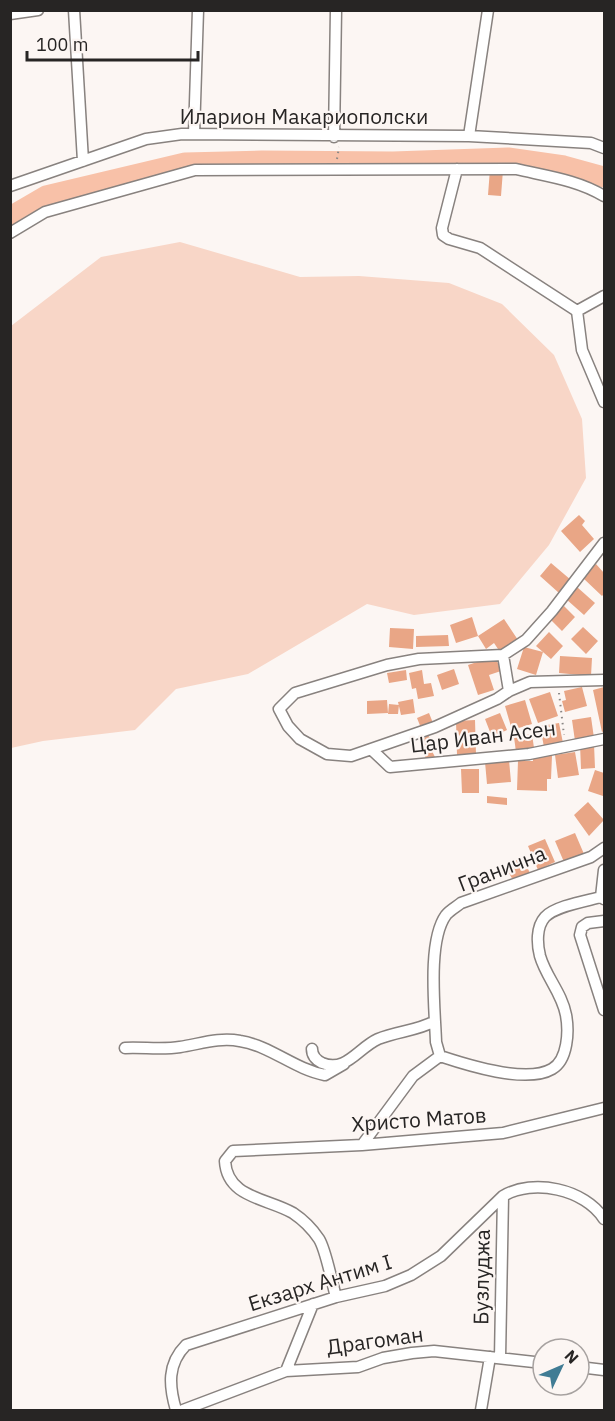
<svg xmlns="http://www.w3.org/2000/svg" width="615" height="1421" font-family="'IBM Plex Sans',sans-serif">
  <style>
    .green { fill: #f8d6c7 }
    .lines { fill: none; stroke-linecap: round; stroke-linejoin: round }
    .river { stroke: #f8c1a8; stroke-width: 21 }
    .building { fill: #e9a686 }
    .minor-casing { stroke: #88827f; stroke-width: 13 }
    .path { stroke: #8a8785; stroke-width: 2; stroke-dasharray: 1.5 4.5; stroke-linecap: butt }
    .minor { stroke: #fff; stroke-width: 10 }
    .labels { text-anchor: middle; stroke-width: 4.5; stroke-linejoin: round; paint-order: stroke }
    .street-label { font-size: 21px; fill: #272524; stroke: #fcf6f3 }
  </style>
  <rect width="100%" height="100%" fill="#fcf6f3"/>
  <!-- green -->
  <path class="green" d="M180,242l120,35 59,-1 90,7 53,21 52,51 28,64 4,59 -37,67 -49,59 -86,11 -47,-11 -119,70 -72,15 -41,41 -92,11 -32,7v-422l90,-69z"/>
  <g class="lines">
    <!-- river -->
    <path class="river" d="M10,217l36,-21 139,-33 77,-2 131,1 115,-4 56,8 40,11"/>
  </g>
  <!-- building -->
  <path class="building" d="M490,169l13,1 -2,26 -13,-1z
    M579,515l6,6 -3,4 12,14 -14,13 -19,-21z
    M551,563l20,17 -12,13 -19,-17z
    M596,564l8,9v21l-2,2 -19,-18z
    M577,587l18,16 -11,12 -18,-16z
    M564,606l11,11 -13,14 -11,-11z
    M472,617l6,19 -22,7 -6,-18z
    M504,619l14,21 -18,12 -6,-9 -8,6 -8,-13z
    M583,627l15,14 -12,13 -15,-15z
    M390,628l24,1 -1,20 -24,-2z
    M549,632l14,14 -12,13 -15,-13z
    M448,635l1,11 -33,1v-11z
    M524,647l19,5 -7,23 -19,-6z
    M495,656l6,15 -12,4 5,15 -16,5 -10,-30z
    M560,656l32,2 -1,18 -32,-3z
    M454,669l5,15 -17,6 -5,-15z
    M406,670l1,10 -18,3 -2,-10z
    M422,670l2,14 7,-1 3,13 -16,3 -2,-11 -4,1 -3,-16z
    M582,687l5,19 -22,6 -3,-11 4,-1 -2,-9z
    M604,687v44l-2,1 -9,-42z
    M550,692l8,24 -20,7 -9,-24z
    M413,699l2,14 -14,2 -3,-13z
    M387,700l1,13 -21,1v-13z
    M525,700l7,24 -20,6 -7,-24z
    M389,704l10,1 -1,9h-10z
    M429,713l4,10 -12,5 -4,-10z
    M500,713l7,17 -15,7 -7,-18z
    M591,717l3,21 -19,3 -3,-21z
    M475,720l1,35h-19l-1,-34z
    M559,723l4,20 -19,4 -4,-21z
    M532,734l2,14 -18,4 -2,-15z
    M428,735l4,6 -6,5 -4,-6z
    M580,744h14l1,24 -14,1z
    M430,747l5,10 -8,4 -5,-11z
    M575,752l4,23 -21,3 -3,-23z
    M533,755l19,1 -1,23h-4v12l-30,-1 1,-29h15z
    M509,760l2,22 -24,2 -2,-22z
    M461,769h18v24h-17z
    M595,770l9,3 -1,23 -15,-5z
    M487,796l20,2v7l-20,-2z
    M588,802l16,18 -15,16 -15,-21z
    M575,833l9,21 -20,8 -9,-21z
    M545,839l10,23 -17,8 -10,-24z
    M522,857l8,16 -16,9 -9,-16z"/>
  <g class="lines">
    <!-- minor casing -->
    <g class="minor-casing">
      <path id="minor" d="M74,10l9,151
        M10,14l28,-4
        M194,134l4,-124
        M469,136l19,-126
        M334,137l2,-127
        M457,169l-15,59 1,7 6,4 31,9 97,63
        M10,186l136,-47 36,-5 287,2 122,7 13,5
        M10,233l35,-21 150,-42 321,-1c30,7 62,11 88,27
        M577,311l5,39 22,52
        M577,311l27,-15
        M503,655l-84,4 -32,6 -92,28 -16,16 9,17 12,13 27,15 24,2 84,-29 62,-28 12,-8 21,-9 74,-2
        M509,691l-6,-36 23,-15 26,-29 52,-68
        M372,750l18,17 139,-13 75,-15
        M604,870l-3,27 3,2
        M604,921l-16,2 -6,4 -2,8 24,75
        M125,1048c17,-1 38,2 55,-1 20,-3 39,-10 60,-6 31,5 54,28 85,34l19,-11
        M312,1049c0,6 4,11 10,14 24,10 36,-15 56,-24 19,-8 39,-8 57,-18
        M440,1056l-4,-14c-1,-32 -9,-101 10,-127 4,-5 10,-8 15,-12l130,-46 13,-9
        M362,1145l51,-69 27,-20c27,9 86,28 112,13 16,-9 17,-38 14,-54 -4,-22 -20,-38 -26,-59 -3,-12 -4,-29 5,-39 10,-11 41,-16 56,-20
        M336,1297c-4,-14 -10,-47 -17,-58 -6,-9 -17,-20 -26,-26 -26,-15 -66,-15 -68,-52l8,-10 129,-6 141,-12 101,-25
        M500,1358l3,-162
        M579,1367l25,3
        M286,1371l27,-67
        M176,1410c-7,-24 -9,-46 10,-65l150,-48 49,-11 26,-11 30,-19 62,-60c30,-18 82,-7 101,23
        M183,1410l103,-39 72,-4 25,-9 29,-5 22,-2 109,12
        M481,1410l9,-53"/>
    </g>
    <!-- path -->
    <path class="path" d="M337,159l2,-12
      M559,693l5,42"/>
    <!-- minor -->
    <use href="#minor" class="minor"/>
  </g>
  <g class="labels">
    <!-- street labels -->
    <g class="street-label">
      <text x="304" y="124">Иларион Макариополски</text>
      <text transform="translate(483 737) rotate(-7)" y="7">Цар Иван Асен</text>
      <text transform="translate(502 869) rotate(-21)" y="7">Гранична</text>
      <text transform="translate(419 1120) rotate(-4)" y="7">Христо Матов</text>
      <text transform="translate(482 1277) rotate(-89)" y="7">Бузлуджа</text>
      <text transform="translate(320 1283) rotate(-17)" y="7">Екзарх Антим I</text>
      <text transform="translate(375 1341) rotate(-8)" y="7">Драгоман</text>
    </g>
  </g>
  <!-- border -->
  <rect width="615" height="1421" fill="none" stroke="#272524" stroke-width="24"/>
  <!-- north arrow -->
  <g transform="translate(561 1367) rotate(46)"><circle r="28" fill="#fcf6f3" stroke="#a7a2a0" stroke-width="1.5"/>
  <path d="M0-4.5L10 22L0 15L-10 22Z" fill="#407c94"/>
  <text y="-9" font-size="16" font-weight="bold" text-anchor="middle" fill="#272524">N</text>
  </g>
  <!-- scale -->
  <path d="M27 51v9h171v-9" fill="none" stroke="#272524" stroke-width="3"/>
  <text x="36" y="51" font-size="18" fill="#272524" stroke="#fcf6f3" stroke-width="4.5" paint-order="stroke">100 m</text>
</svg>
